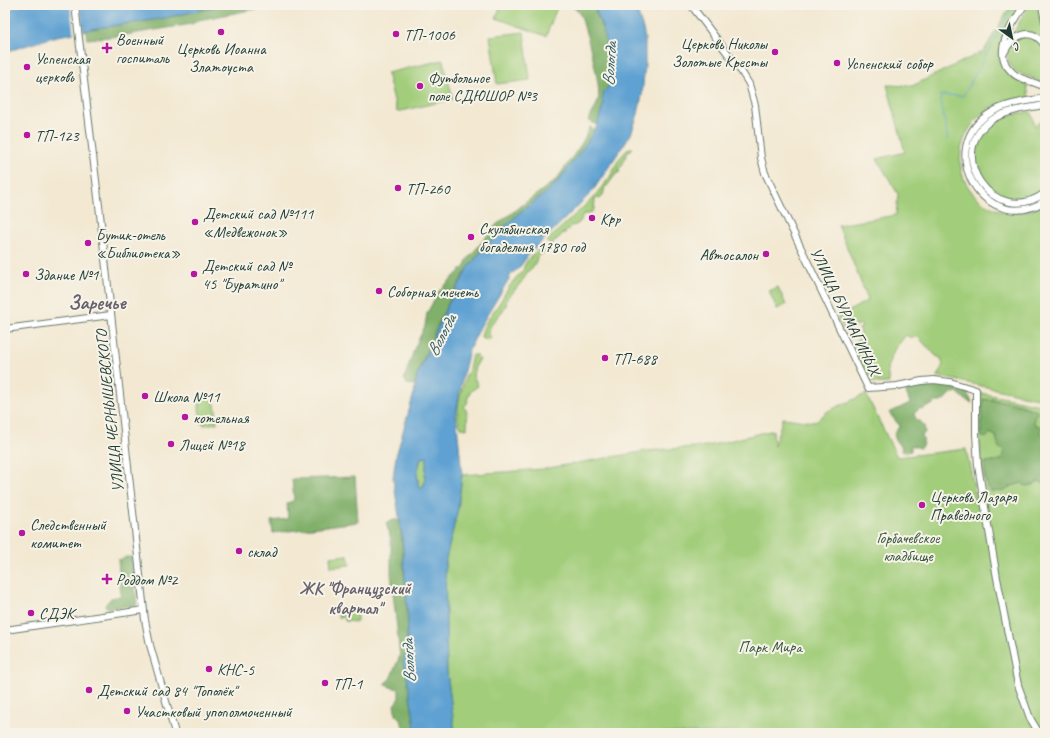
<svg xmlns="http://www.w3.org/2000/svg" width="1050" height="738" font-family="Caveat,sans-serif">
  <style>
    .green { fill: #a2cd7a; stroke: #608557 }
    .forest { fill: #81b06a; stroke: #50764f }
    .water { fill: #5ea1d2; stroke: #3e6f83; fill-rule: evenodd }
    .pier { fill: #f3e9d3 }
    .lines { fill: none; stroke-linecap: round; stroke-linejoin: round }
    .stream { stroke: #5ea1d2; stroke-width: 1 }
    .secondary-casing { stroke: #69796c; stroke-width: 8 }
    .secondary { stroke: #fff; stroke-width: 6 }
    .poi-dot { fill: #b5179e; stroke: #f7f3e8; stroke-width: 1.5 }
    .labels { text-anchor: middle; stroke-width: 4; stroke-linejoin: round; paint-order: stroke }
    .poi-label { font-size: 16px; fill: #1f3d34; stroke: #f7f3e8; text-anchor: start }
    .street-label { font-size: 16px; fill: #1f3d34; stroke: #f7f3e8 }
    .park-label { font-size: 16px; fill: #395a42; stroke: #f7f3e8 }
    .water-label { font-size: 17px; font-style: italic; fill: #325b63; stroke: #f7f3e8 }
    .neighbourhood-label { font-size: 17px; font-weight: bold; fill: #68626d; stroke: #f7f3e8 }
    .district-label { font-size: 20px; font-weight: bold; fill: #68626d; stroke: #f7f3e8 }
  </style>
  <rect width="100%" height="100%" fill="#f7f3e8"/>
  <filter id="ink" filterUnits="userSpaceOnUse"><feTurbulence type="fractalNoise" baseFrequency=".025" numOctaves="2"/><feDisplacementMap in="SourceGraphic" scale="8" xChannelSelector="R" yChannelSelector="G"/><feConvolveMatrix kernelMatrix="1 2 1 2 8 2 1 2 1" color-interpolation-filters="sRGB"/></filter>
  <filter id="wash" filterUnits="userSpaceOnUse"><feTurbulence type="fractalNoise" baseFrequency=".012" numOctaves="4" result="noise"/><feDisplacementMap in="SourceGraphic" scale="16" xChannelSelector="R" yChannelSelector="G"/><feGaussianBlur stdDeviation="0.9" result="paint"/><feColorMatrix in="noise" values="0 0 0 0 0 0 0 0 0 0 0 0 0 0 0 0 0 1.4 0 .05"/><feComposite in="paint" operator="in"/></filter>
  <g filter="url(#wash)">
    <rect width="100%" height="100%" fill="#f3e9d3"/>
    <!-- green -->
    <path class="green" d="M501,5h57l-12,31 -50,-18z
      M1011,5h9c-11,20 -35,51 -10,71 5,4 11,7 17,9l2,13c-13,3 -27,4 -38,10 -26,14 -40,50 -24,77 17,28 50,34 78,20v195l-108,-24 6,-11 -2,-7 -5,-2 -18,-19h-6l-1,1 -5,-3 -12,15 -7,18 2,15c-5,0 -11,1 -16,-1 -9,-4 -17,-27 -21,-36l8,-9 1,-5 -2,-3 3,-2 -2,-3 -15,8 -8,-14 31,-18 -30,-75 58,-10 2,-21 -21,-35 28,-7 -18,-67 25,1 72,-35z
      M1029,5h11l5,29v9l-11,-9 -25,7z
      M524,32l6,48 -33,4 -7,-48z
      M1025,36c10,1 16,6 20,15v34c-8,-6 -17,-8 -26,-12 -11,-5 -17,-23 -6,-31 4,-3 8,-4 12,-6z
      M443,60l10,39 -56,13 -10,-39z
      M1045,110v77c-35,31 -87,-10 -64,-50 5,-8 12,-15 20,-19 10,-4 21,-5 30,-6l4,14 9,-8z
      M629,148h4l-7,7 -4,11 -4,3 2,3 -4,2 -9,12h-2l-2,10 -3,3 -2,-1 -3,1 -1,10 -2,3 -10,3c0,7 -4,10 -11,11l-6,7h-2c-3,5 -9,7 -12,13l-4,-4 5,-6 40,-37 18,-22 9,-18z
      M544,246l3,3 -2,3 -8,5c-1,6 -4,11 -9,14 -3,7 -9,14 -14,20 -2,3 -5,5 -7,7 -1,3 0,7 -2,9 -5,10 -20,18 -15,31l-5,1 -4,-2c2,-13 10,-22 18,-33 7,-12 13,-24 24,-33 1,-11 13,-19 21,-25z
      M778,287l8,18 -9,4 -8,-18z
      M472,355h5v3l3,1 -5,8 -2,8 5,11 -7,5 -4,9 1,2 -4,5c5,5 3,15 3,22l-6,-1c-8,-15 1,-38 5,-53l2,-2z
      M980,393l65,13v32l-11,-13v-7l4,-7 -17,-6 -30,-6 -1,34 6,3 1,5 7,8 -2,11 -16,2 -1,5 21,23 5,-4 11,-3 23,-2v252h-590l-8,-61 -2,-109 13,-54 4,-34 81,-6 103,-18 61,-5 63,-15 3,-1 1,16 9,-28 32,4 13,-11 38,-17 31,63 69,-8 11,52 9,-7c-6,-36 -8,-65 -6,-101z
      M207,394c10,3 9,21 10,29l-13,2 -1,-2h-2c-1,-10 -6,-25 6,-29z
      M427,457l-3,29 -5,1 -2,-13 4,-16z
      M348,555l2,10 -19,2 -1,-10z
      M343,608h14v14l-12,-1v-4h-7l1,-7z
      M35,728l4,5h-34v-4z"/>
    <!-- forest -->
    <path class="forest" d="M224,5h53l-79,15 -6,4 -73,12 -32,3 -1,-8 5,-2 69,-10z
      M570,5h23l14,36 2,18v27l-12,39 -9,-5c4,-6 8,-12 10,-19 4,-18 -11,-63 -16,-82l-4,-8z
      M590,127l5,3c-9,15 -24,37 -35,50 -12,13 -27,22 -40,33 -9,8 -18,17 -27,25 -29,28 -50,73 -65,110 -5,12 -11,24 -13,37l-8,-1 -3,-5 11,-32 10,-21 2,-13 5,-9 7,-13 26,-25 2,-6 29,-35 61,-46 25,-36z
      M942,383c14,4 25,4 30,20l-5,-2 -10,-9 -6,2 -10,8h-5l-6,4h-4l-3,4 -3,-2 -6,6 2,5 8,6 1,7 -3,4c2,5 2,8 -2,12l-9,-3v6l-4,1 -6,-1 1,-5c-6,-2 -7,-7 -8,-13l6,-7 -11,-13 21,-10 -5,-14h5l2,-4 6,-1 8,3z
      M983,399l25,3 30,9 -4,7v6l7,3 -1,5 5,6v43l-2,2 -4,-2 -6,4 -8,1 -3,-3 -11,3 -5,4 -14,2c-8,-10 -8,-18 -6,-30l16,-2 2,-11 -5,-1 -3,-12 -6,-3 -4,5 -5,-2z
      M355,477l3,45 -85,11 -2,-12 17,-2 -1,-16 6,-2 1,-2 -2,-20z
      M394,520h6l8,102 -2,30 -3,11 4,13 9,57h-11l-4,-13 -5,-5 -2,-10 5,-7v-9l-9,-2 -5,-4 5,-4 10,-23 -9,-82v-34l-5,-17z
      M126,557h5l6,48 -30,3 -2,-3 6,-7 10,-2 -3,-36z"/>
    <!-- water -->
    <path class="water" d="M27,5h197l-64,14 -69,10 -5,2 -29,5 -52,16v-42z
      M593,5h42l8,24 2,10v26l-3,30 -4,19 -7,20 -39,58 -63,62 -10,14 -8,6 -2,5 -28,46 -12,25 -7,29 -6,35 6,61 -4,34 -13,54 2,109 8,61h-39l-9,-57 -4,-13 3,-11 2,-30 -6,-87 -9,-57 3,-22 18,-63 3,-17 29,-68 24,-43 22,-26 27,-26 23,-17 18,-17 30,-41 7,-13 7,-22 -2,-2 2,-10 5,-5c0,-30 -2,-54 -16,-81zM427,457l-3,29 -5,1 -2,-13 4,-16z"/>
    <!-- pier -->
    <path class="pier" d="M70,5h10l3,29 -9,1z"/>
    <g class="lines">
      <!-- stream -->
      <path class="stream" d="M948,140l-8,-45 23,1 51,-91"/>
    </g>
  </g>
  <g filter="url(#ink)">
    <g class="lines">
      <!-- secondary casing -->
      <g class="secondary-casing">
        <path id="secondary" d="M75,5l25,209 45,406 5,25 25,88
          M691,5l50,66 8,13 6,21 6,53 4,15 103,215 29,-2 25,-5 12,-1 16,2 26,8v44l2,32 19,112 21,107 12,33 9,15
          M1024,5c-9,17 -29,39 -18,60 3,4 6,8 11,11 9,5 20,6 28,12
          M1042,5l3,17
          M1004,53c8,-18 28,-28 41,-7
          M1045,98c-17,3 -38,5 -53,14 -61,36 -6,126 53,89
          M1045,105c-17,3 -37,5 -52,14 -51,33 0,111 52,74
          M5,329l106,-14
          M5,630l139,-20"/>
      </g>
      <!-- secondary -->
      <use href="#secondary" class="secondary"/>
    </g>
  </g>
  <!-- markers -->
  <g class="poi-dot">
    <circle cx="221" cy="32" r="4"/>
    <circle cx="396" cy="34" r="4"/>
    <path d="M105 42h4v4h4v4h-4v4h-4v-4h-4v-4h4z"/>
    <circle cx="775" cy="52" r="4"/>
    <circle cx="837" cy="63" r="4"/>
    <circle cx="27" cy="67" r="4"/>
    <circle cx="420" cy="86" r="4"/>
    <circle cx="27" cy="135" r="4"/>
    <circle cx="398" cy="188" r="4"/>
    <circle cx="592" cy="218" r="4"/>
    <circle cx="195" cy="222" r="4"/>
    <circle cx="471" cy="237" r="4"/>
    <circle cx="88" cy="243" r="4"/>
    <circle cx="766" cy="254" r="4"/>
    <circle cx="26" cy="274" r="4"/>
    <circle cx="194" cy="274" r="4"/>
    <circle cx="379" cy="291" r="4"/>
    <circle cx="605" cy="358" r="4"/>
    <circle cx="145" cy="396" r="4"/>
    <circle cx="185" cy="417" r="4"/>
    <circle cx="171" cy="444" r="4"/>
    <circle cx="922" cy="505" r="4"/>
    <circle cx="22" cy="533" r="4"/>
    <circle cx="239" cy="551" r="4"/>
    <path d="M105 573h4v4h4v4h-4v4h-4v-4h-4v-4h4z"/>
    <circle cx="31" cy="613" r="4"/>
    <circle cx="209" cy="669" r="4"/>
    <circle cx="325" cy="683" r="4"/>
    <circle cx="89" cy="690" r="4"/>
    <circle cx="127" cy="711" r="4"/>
  </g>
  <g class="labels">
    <!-- poi labels -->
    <g class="poi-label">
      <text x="404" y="40">ТП-1006</text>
      <text x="116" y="45">Военный<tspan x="116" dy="18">госпиталь</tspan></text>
      <text x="767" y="49" text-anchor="end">Церковь Николы<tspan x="767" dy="18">Золотые Кресты</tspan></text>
      <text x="221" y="54" text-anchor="middle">Церковь Иоанна<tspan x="221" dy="18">Златоуста</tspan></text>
      <text x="35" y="64">Успенская<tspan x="35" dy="18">церковь</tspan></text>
      <text x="845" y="69">Успенский собор</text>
      <text x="428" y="83">Футбольное<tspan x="428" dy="18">поле СДЮШОР №3</tspan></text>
      <text x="35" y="141">ТП-123</text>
      <text x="406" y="194">ТП-260</text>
      <text x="203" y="219">Детский сад №111<tspan x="203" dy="18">«Медвежонок»</tspan></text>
      <text x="600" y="224">Kpp</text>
      <text x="479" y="234">Скулябинская<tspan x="479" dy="18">богадельня 1780 год</tspan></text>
      <text x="96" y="240">Бутик-отель<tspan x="96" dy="18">«Библиотека»</tspan></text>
      <text x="758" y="260" text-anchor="end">Автосалон</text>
      <text x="202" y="271">Детский сад №<tspan x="202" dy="18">45 "Буратино"</tspan></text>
      <text x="34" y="280">Здание №1</text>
      <text x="387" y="297">Соборная мечеть</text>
      <text x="613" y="364">ТП-688</text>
      <text x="153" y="402">Школа №11</text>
      <text x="193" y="423">котельная</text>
      <text x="179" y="450">Лицей №18</text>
      <text x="930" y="502">Церковь Лазаря<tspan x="930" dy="18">Праведного</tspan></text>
      <text x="30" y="530">Следственный<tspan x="30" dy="18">комитет</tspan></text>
      <text x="247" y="557">склад</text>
      <text x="116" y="585">Роддом №2</text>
      <text x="39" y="619">СДЭК</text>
      <text x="217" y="675">КНС-5</text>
      <text x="333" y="689">ТП-1</text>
      <text x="97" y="696">Детский сад 84 "Тополёк"</text>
      <text x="135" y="717">Участковый упополмоченный</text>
    </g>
    <!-- street labels -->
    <g class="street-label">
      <text transform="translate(846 311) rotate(64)" y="6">УЛИЦА БУРМАГИНЫХ</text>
      <text transform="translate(109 411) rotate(-96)" y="6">УЛИЦА ЧЕРНЫШЕВСКОГО</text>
    </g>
    <!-- park labels -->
    <g class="park-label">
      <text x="908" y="543">Горбачевское<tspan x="908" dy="18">кладбище</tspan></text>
      <text x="770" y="652">Парк Мира</text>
    </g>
    <!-- water labels -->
    <g class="water-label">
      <text transform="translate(609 64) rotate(-86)" y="6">Вологда</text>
      <text transform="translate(441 335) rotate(-62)" y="6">Вологда</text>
      <text transform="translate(408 661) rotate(-93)" y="6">Вологда</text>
    </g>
    <!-- neighbourhood labels -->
    <g class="neighbourhood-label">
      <text x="355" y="594">ЖК "Французский<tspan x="355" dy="20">квартал"</tspan></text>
    </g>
    <!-- district labels -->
    <g class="district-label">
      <text x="97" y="309">Заречье</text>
    </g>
  </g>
  <!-- margin -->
  <rect width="1050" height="738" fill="none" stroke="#f7f3e8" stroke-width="20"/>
  <!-- north arrow -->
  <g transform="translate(1012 38) rotate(147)" stroke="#f7f3e8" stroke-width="3" paint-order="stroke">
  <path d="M0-3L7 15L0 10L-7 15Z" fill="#1f3d34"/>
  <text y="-6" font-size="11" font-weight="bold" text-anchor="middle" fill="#1f3d34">С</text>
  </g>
</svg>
